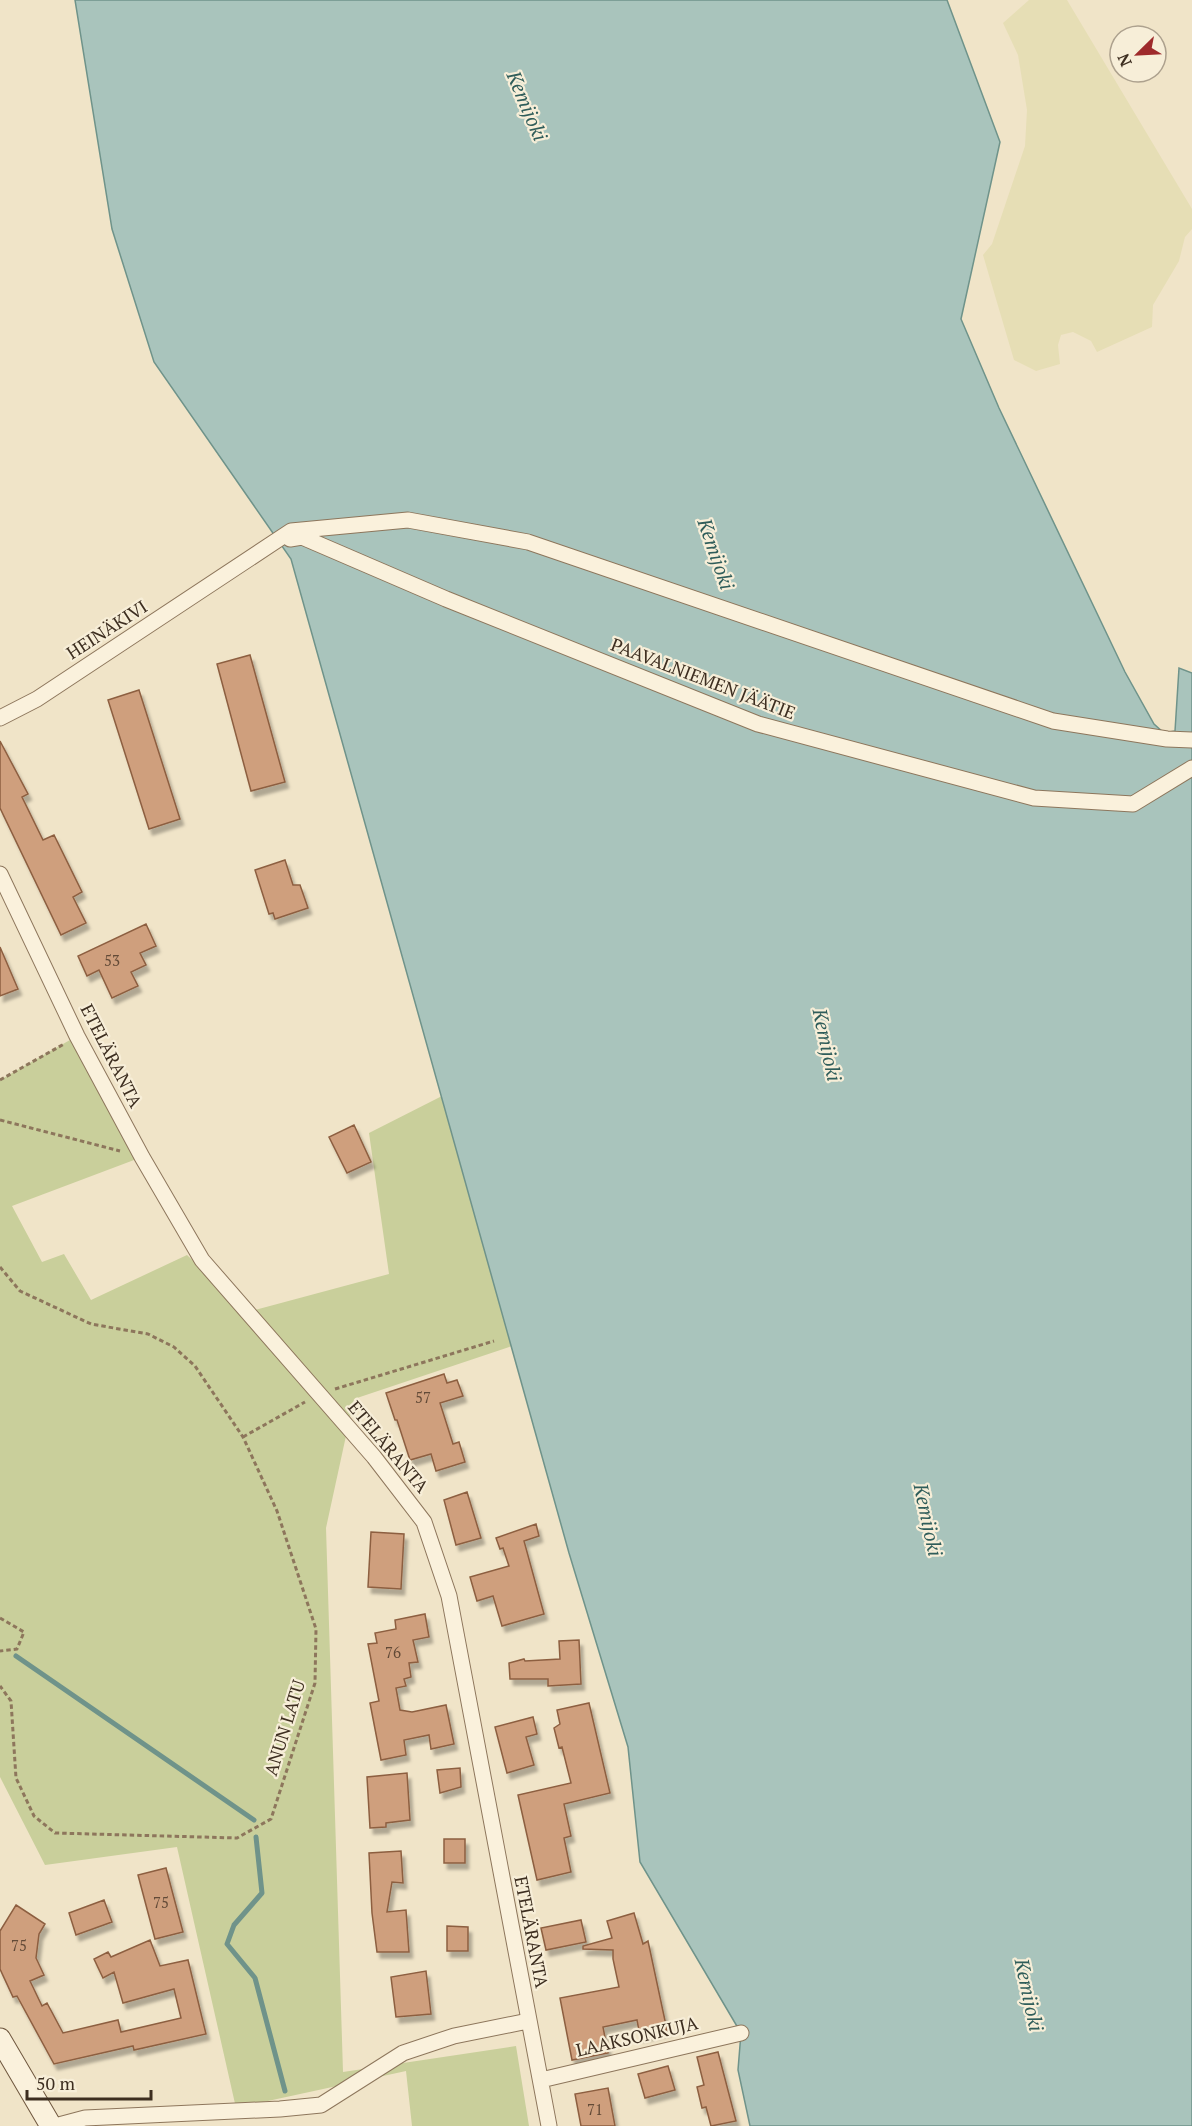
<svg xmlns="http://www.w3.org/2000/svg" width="1192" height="2126" font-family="'PT Serif',serif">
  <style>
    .farmland { fill: #e6deb5 }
    .green { fill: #c9cf9b }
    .water { fill: #a9c4bc; stroke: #6f938a; stroke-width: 1.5 }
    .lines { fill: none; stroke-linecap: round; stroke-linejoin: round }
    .stream { stroke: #6f938a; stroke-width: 5 }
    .building { fill: #cf9f7d; stroke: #8d5f41; stroke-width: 1.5; filter: url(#shadow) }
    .street-casing { stroke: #8d765c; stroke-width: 17 }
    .secondary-casing { stroke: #6f573f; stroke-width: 23 }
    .path { stroke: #8d765c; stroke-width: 3; stroke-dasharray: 4.5 3; stroke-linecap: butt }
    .street { stroke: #faf1dc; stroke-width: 15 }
    .secondary { stroke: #faf1dc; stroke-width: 21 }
    .labels { text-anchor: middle; stroke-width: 4.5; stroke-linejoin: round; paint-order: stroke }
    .number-label { font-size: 15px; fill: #624a37 }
    .street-label { font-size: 18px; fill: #3d2e20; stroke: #f7eed8 }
    .water-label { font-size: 20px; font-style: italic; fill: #2f5d5a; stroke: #f7eed8 }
  </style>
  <defs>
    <filter id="shadow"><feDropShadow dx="3.5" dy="6" stdDeviation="1.5" flood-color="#0004"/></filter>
  </defs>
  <rect width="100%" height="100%" fill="#f0e4c8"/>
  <!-- farmland -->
  <path class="farmland" d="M1029,0h38l125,209v20l-7,8 -6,24 -26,44 -1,22 -55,25 -6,-11 -18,-9 -12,3 -3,10 2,19 -24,7 -22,-11 -31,-105 9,-11 33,-98 2,-36 -9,-55 -15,-32z"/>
  <!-- green -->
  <path class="green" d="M77,1036l65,121 -130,49 30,56 22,-8 27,46 96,-45 60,57 142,-38 -20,-141 73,-37 70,250 -158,53 -28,129 17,544 173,-26 13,80h-117l-6,-55 -170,37 -59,-261 -132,18 -45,-88v-697z"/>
  <!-- water -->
  <path class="water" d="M75,0h872l53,142 -39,177 38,89 126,264 29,52 10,9 11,-2 4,-63 13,5v1453h-442l-12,-56 3,-37 -101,-171 -12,-115 -59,-194 -278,-994 -137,-197 -42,-133z"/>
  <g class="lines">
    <!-- stream -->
    <path class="stream" d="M16,1656l238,164
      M256,1837l6,56 -28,32 -7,19 28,34 30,113"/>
  </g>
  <!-- building -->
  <path class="building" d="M250,655l35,127 -34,9 -34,-127z
    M139,690l41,129 -31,10 -41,-129z
    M0,741l28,53 -6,3 21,43 11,-5 28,57 -9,5 13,26 -25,12 -61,-127z
    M285,860l8,25h7l8,23 -33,11 -2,-6 -4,1 -14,-44z
    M146,924l10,22 -16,7 6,12 -15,7 7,14 -26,12 -13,-28 -12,6 -9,-20z
    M0,947l18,42 -18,7z
    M354,1125l17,37 -24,11 -18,-36z
    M444,1374l3,9 10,-3 6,16 -23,7 13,41 6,-2 6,20 -29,9 -5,-17 -21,6 -13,-40h-2l-9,-27z
    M467,1492l14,46 -25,7 -12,-45z
    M536,1524l3,12 -15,5 20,73 -42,12 -9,-30 -16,5 -7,-24 39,-11 -6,-18 -3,1 -4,-11z
    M371,1532l33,2 -3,55 -33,-2z
    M425,1614l4,23 -16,3 5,22 -9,1 2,14 -7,2 2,7 -10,2 4,22 12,2 34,-7 8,39 -23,5 -2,-14 -25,5 2,15 -25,5 -11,-57 9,-2 -11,-57 9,-1 -2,-10 21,-4 -1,-9z
    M579,1640l2,44 -33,2v-7h-38l-1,-16 15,-4 1,2 35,-2 -1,-18z
    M589,1703l21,90 -46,11 7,32 -7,2 7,34 -34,8 -19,-85 53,-12 -9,-36 -3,1 -5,-20 6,-4 -3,-14z
    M533,1717l4,17 -11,3 8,28 -27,8 -12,-46z
    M460,1768l1,19 -21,6 -3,-23z
    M407,1773l3,47 -24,3v4l-16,1 -3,-51z
    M444,1839h21v24h-21z
    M401,1851l2,32 -11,-1 -5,30 19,-2 3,42h-32l-5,-39 -3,-60z
    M166,1868l17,64 -28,7 -17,-64z
    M104,1900l8,22 -36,13 -7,-22z
    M16,1905l29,19 -6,10 -3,24 8,17 -14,6 12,25 5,-3 16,30 55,-13 3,12 60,-14 -7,-29 -51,14 -9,-31 -11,6 -9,-19 14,-7 3,5 39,-17 10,26 28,-6 18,74 -72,16 -1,-4 -79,18 -37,-68 -4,1 -13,-28v-38z
    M634,1913l9,31 5,-3 19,89 -27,6 -3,-16 -34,7 5,26 -36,7 -12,-62 59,-11 -6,-28v-9l-30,-1v-3l29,-8 -5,-17z
    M581,1920l5,22 -40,8 -5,-22z
    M447,1926l21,1v24h-21z
    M426,1971l5,43 -35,3 -5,-40z
    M718,2052l18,69 -25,5 -5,-19 -4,1 -5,-21 7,-2 -7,-28z
    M668,2066l7,24 -30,8 -7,-24z
    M608,2088l7,38h-34l-6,-32z"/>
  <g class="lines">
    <!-- street casing -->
    <g class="street-casing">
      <path id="street" d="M290,539l12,-2 144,62 312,125 276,74 99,6 59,-36
        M0,718l37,-19 254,-168 117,-11 120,22 525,179 114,18 25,1
        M0,874l77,162 65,121 60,103 172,197 50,65 25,74 100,530
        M541,2080l200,-47
        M55,2126l30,-8 195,-9 41,-4 82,-52 51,-17 74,-15"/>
    </g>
    <!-- secondary casing -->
    <g class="secondary-casing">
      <path id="secondary" d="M0,2039l51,87"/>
    </g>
    <!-- path -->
    <path class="path" d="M0,1080l64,-36
      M0,1120l120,31
      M0,1267l20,24 71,33 57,10 26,13 21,19 48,71 34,74 39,118 -1,54 -44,136 -34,19 -182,-5 -21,-17 -18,-38 -5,-77 -11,-15
      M335,1389l159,-48
      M243,1437l62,-35
      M0,1618l24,14 -7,17 -17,2"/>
    <!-- street -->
    <use href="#street" class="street"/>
    <!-- secondary -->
    <use href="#secondary" class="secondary"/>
  </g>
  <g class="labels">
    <!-- number labels -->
    <g class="number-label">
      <text x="112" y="966">53</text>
      <text x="423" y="1403">57</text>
      <text x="393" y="1658">76</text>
      <text x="161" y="1908">75</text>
      <text x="19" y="1951">75</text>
      <text x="595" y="2115">71</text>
    </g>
    <!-- street labels -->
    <g class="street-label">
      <text transform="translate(107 630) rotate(-33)" y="6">HEINÄKIVI</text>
      <text transform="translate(703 679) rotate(21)" y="6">PAAVALNIEMEN JÄÄTIE</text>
      <text transform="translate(111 1056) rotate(63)" y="6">ETELÄRANTA</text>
      <text transform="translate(388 1447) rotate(50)" y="6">ETELÄRANTA</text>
      <text transform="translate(285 1728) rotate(-73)" y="6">ANUN LATU</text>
      <text transform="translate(531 1932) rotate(79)" y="6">ETELÄRANTA</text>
      <text transform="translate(637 2037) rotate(-13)" y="6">LAAKSONKUJA</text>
    </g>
    <!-- water labels -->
    <g class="water-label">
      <text transform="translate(527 106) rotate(67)" y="7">Kemijoki</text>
      <text transform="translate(716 554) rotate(71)" y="7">Kemijoki</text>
      <text transform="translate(827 1045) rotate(78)" y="7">Kemijoki</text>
      <text transform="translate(928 1520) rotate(78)" y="7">Kemijoki</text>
      <text transform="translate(1029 1995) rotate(78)" y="7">Kemijoki</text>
    </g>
  </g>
  <!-- north arrow -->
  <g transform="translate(1138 54) rotate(246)"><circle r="28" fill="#f7eed8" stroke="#ada18e" stroke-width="1.5"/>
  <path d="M0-4.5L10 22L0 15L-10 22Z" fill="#9e2a2b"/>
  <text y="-9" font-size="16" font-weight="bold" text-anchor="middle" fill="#3d2e20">N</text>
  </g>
  <!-- scale -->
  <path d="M27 2090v9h124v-9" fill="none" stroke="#3d2e20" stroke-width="3"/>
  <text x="36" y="2090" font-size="18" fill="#3d2e20" stroke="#f7eed8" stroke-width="4.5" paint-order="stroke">50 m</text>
</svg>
